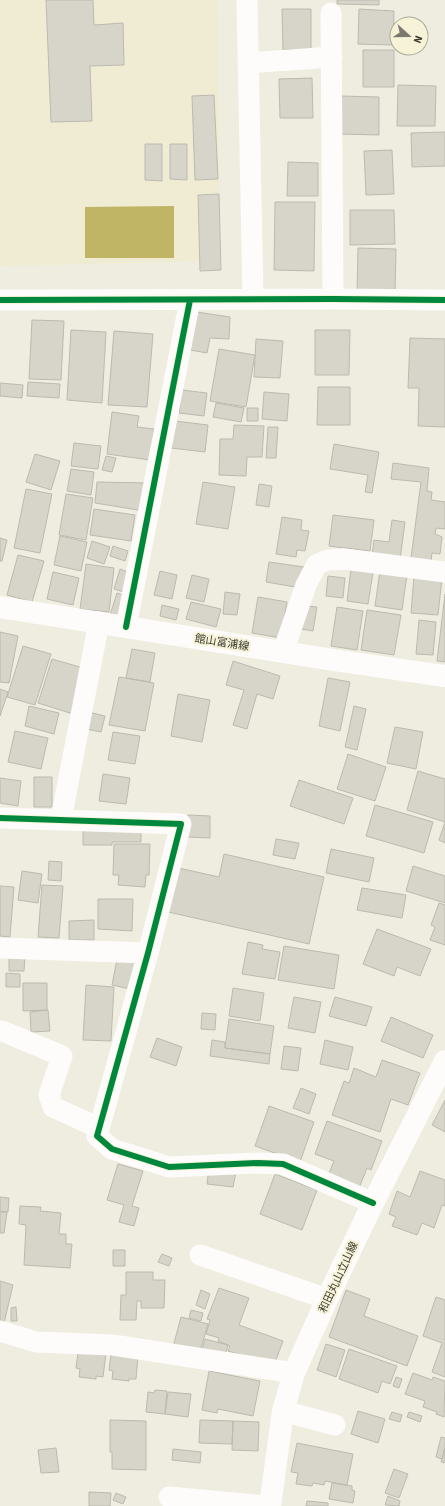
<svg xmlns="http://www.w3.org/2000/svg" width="445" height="1506" font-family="'Source Sans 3','Noto Sans JP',sans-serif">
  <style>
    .built { fill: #f0ecd3 }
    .water { fill: #c0b565 }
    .building { fill: #d7d5ca; stroke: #bcbab0 }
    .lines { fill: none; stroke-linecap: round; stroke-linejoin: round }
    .street { stroke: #fdfcfa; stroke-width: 21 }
    .secondary { stroke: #fdfcfa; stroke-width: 22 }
    .cycleway-casing { stroke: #f6f3d8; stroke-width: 8 }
    .cycleway { stroke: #00873e; stroke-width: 6 }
    .labels { text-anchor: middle; stroke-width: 4; stroke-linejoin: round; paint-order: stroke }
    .street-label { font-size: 11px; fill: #3d3c32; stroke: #f6f3d8 }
  </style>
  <rect width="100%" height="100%" fill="#efeddf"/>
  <!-- built -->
  <path class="built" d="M0,0h218l2,261 -220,5z"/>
  <!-- water -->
  <path class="water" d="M174,206v52h-89v-51z"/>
  <!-- building -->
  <path class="building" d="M46,0h47l1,25 29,-2 1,42 -34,1 2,55 -41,1z
    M337,0h42v5l-42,-1z
    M282,9h29v40l-28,1z
    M359,9l35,2 -1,34 -35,-1z
    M363,50h31v37h-31z
    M312,78l1,40h-33l-1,-39z
    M398,85l38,1 -1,40h-38z
    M214,95l4,84 -23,1 -3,-84z
    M340,96l39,1v38l-40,-1z
    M445,132v34l-33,1 -1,-34z
    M145,144h17v37l-17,-1z
    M170,144h17v36l-17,-1z
    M392,150l2,44 -28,1 -2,-44z
    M288,162l30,1v33h-31z
    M219,194l2,76 -21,1 -2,-76z
    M275,202h40l-1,69 -40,-1z
    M350,210h44l1,34 -45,1z
    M358,248l38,1 -1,44h-38z
    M190,311l40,6 -1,22 -19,-1 -3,15 -23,-4z
    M32,320l32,1 -3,59 -32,-1z
    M71,330l35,2 -4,71 -35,-3z
    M315,330h35l-1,45h-34z
    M114,331l39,3 -6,73 -39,-2z
    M410,338l35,1v88l-27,-1 1,-38h-11z
    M256,339l27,2 -3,37 -26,-1z
    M219,349l36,6 -9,52 -36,-6z
    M28,382l32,2 -1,14 -32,-2z
    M0,383l23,2 -1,13 -22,-2z
    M318,387h32v38h-33z
    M182,390l25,3 -3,23 -25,-3z
    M264,392l25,2 -2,27 -25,-2z
    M216,403l28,5 -3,14 -28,-5z
    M247,408h11v13h-11z
    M112,412l27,4 -2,11 17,2 -4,31 -43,-6z
    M175,421l33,4 -3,27 -34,-4z
    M234,425l30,1 -2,31h-15l-1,19 -27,-1 1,-36h13z
    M268,427h10l-2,31h-10z
    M74,443l27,3 -3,23 -27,-3z
    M334,444l45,8 -7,41 -7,-1 3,-17 -38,-6z
    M35,454l25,7 -9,29 -25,-8z
    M106,456l10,2 -4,14 -10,-2z
    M393,463l36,5 -2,23 5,1 -1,8 14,2v27l-9,-1 -1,6 7,3 -2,17 -8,-1 -1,8 -20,-3 10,-76 -30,-3z
    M71,469l23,3 -3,23 -24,-4z
    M97,482l52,1 -5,28 -49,-8z
    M203,482l32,5 -7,42 -32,-5z
    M259,484l13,2 -3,21 -13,-2z
    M26,489l26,5 -12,59 -26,-5z
    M66,494l27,4 -7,42 -27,-5z
    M94,509l41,6 -4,26 -41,-6z
    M333,515l41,5 -4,31 -41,-5z
    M282,517l20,3 -1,10 8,1 -4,20 -8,-1 -1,7 -20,-3z
    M392,520l13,2 -5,38 -28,-4 2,-16 15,2z
    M60,536l27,6 -6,29 -27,-6z
    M0,538l7,2 -5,21h-2z
    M92,541l18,6 -6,17 -17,-6z
    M113,546l15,5 -3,10 -15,-5z
    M18,555l26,6 -12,41 -25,-7z
    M269,562l35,5 -3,21 -35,-6z
    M86,564l28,4 -5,44 -29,-3z
    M120,569l13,5 -6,19 -13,-4z
    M351,569l22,3 -5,32 -21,-3z
    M160,571l17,4 -5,24 -18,-4z
    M380,571l27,4 -5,35 -27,-4z
    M53,572l26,6 -6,27 -26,-6z
    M192,575l17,4 -5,23 -18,-4z
    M328,576l17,2 -2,20 -17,-2z
    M414,576l28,2 -4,37 -27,-2z
    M225,592l15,2 -3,21 -14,-1z
    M117,593l11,4 -7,22 -11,-4z
    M445,594v68l-8,-1z
    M258,597l29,5 -6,36 -29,-5z
    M191,602l30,7 -5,18 -30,-8z
    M162,605l17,4 -3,11 -16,-4z
    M304,606l13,1 -4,24 -12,-2z
    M337,607l26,4 -6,39 -26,-4z
    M367,610l34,5 -7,40 -33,-5z
    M419,620l17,2 -3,33 -17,-1z
    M0,632l18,4 -9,47 -9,-1z
    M23,646l28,8 -16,51 -28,-8z
    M132,649l23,4 -5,29 -24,-4z
    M52,659l35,10 -14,45 -35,-11z
    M233,661l47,15 -7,23 -16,-5 -10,35 -14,-4 11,-35 -18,-5z
    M119,677l35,6 -9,48 -36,-6z
    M328,678l22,4 -10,49 -21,-5z
    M0,689l8,3 -8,24z
    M178,694l32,6 -8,42 -31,-6z
    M29,706l30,7 -5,21 -29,-8z
    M354,706l12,3 -9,41 -12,-3z
    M84,711l21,5 -4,16 -20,-4z
    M395,727l28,5 -7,37 -29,-6z
    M15,731l33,7 -7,31 -33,-7z
    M113,732l27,4 -5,28 -27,-4z
    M348,754l38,13 -11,34 -38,-12z
    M418,771l27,8v64l-6,-3 6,-18 -38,-12z
    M103,774l27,4 -4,26 -27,-3z
    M34,777h18v30h-18z
    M0,778l21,3 -3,25 -18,-3z
    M299,780l54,18 -9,26 -54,-18z
    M375,805l58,17 -9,31 -58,-17z
    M188,815l22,1v22l-24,-1z
    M83,823l58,2v17h-29v3h-29z
    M276,839l23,4 -4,16 -22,-4z
    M114,844h36l-1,31h-3l-1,12 -27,-2 1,-10h-6z
    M331,849l43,9 -5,24 -43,-9z
    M224,854l100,23 -15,67 -145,-33 10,-44 45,10z
    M49,861l13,1 -1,19 -13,-1z
    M413,866l32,10v27l-39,-12z
    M22,871l20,3 -4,29 -20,-3z
    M42,885l21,1 -4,52 -21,-1z
    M0,886l14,1 -4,50 -10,-1z
    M362,888l44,7 -4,23 -45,-8z
    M98,899h35l-1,32 -34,-2z
    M439,903l6,2v40l-15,-5 5,-13 -4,-2z
    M94,920v20h-25v-19z
    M377,929l54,20 -11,27 -23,-9 -3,9 -31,-12z
    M248,942l15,3 -1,4 18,3 -5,27 -33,-5z
    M284,946l55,9 -5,34 -56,-9z
    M118,954l19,4 -7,31 -18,-4z
    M9,956l16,1 -1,14h-15z
    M6,973l14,1v13h-14z
    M23,983h24v27l-24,1z
    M86,985l28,2 -3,54 -28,-1z
    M233,988l31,5 -4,28 -31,-5z
    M294,997l27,5 -6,31 -27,-5z
    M335,997l37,10 -6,19 -37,-10z
    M48,1010l2,21 -19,1 -1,-20z
    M202,1013l14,1 -1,16 -14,-1z
    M391,1017l42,18 -10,23 -42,-17z
    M229,1019l45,7 -4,28 -45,-6z
    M157,1038l25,9 -6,19 -26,-9z
    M212,1040l13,2v6l45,6 -1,10 -59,-8z
    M325,1040l28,7 -5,23 -28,-6z
    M284,1046l17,2 -3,23 -17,-2z
    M382,1060l38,13 -12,32 -17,-6 -11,33 -48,-17 12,-34 5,2 5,-15 22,9z
    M301,1088l15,6 -7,20 -16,-6z
    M445,1100v32l-13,-7z
    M269,1106l45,16 -14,40 -45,-16z
    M327,1121l55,20 -11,29 -4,-2 -8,20 -31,-12 6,-15 -19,-7z
    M118,1164l25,7 -11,35 7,2 -5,18 -15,-4 5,-17 -17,-5z
    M209,1168l27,4 -3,15 -26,-3z
    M420,1171l25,9v26l-3,-1 -8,23 -12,-5 -5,12 -25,-9 4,-9 -7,-3 8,-23 13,6z
    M275,1174l42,16 -15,40 -42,-16z
    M0,1197l9,1 -1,14 -8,-1z
    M20,1206l21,1 -1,4 21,2 -2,21h7v10h6l-2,24 -46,-3 2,-40 -7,-1z
    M0,1212h7l-3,21h-4z
    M113,1250h12v16h-12z
    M162,1254l10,4 -3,8 -11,-4z
    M126,1272h27v8h12l-1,28h-23v-7h-4l-1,19h-16l1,-25h5z
    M0,1281l13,4 -9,38h-4z
    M219,1288l30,10 -10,27 44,16 -9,24 -46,-14 2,-5 -12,-5 1,-3 -13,-4 4,-14 -3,-1z
    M201,1290l9,4 -5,15 -9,-4z
    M346,1290l24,9 -6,17 54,20 -11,30 -78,-29z
    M436,1297l9,3v77l-13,-5 10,-29 -19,-7z
    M16,1307l1,14h-6v-13z
    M191,1310l12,3 -2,8 -12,-3z
    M181,1317l27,7 -9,31 -26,-8z
    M205,1339l23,6 -4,16 -23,-7z
    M326,1344l19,6 -9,27 -19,-7z
    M349,1349l48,17 -7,18 -8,-3 -4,12 -39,-14z
    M78,1353h28l-3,24 -7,-1v3l-17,-2 1,-8 -4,-1z
    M111,1355h27l-2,24h-7v2l-17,-2 1,-8 -4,-1z
    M209,1371l51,10 -7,35 -35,-7 -1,4 -15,-3z
    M413,1373l19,7 1,-3 12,4 -1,36 -8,-3 1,-2 -14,-5 2,-6 -20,-7z
    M396,1377l6,2 -3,9 -6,-2z
    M155,1390l12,1 -2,23 -19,-2 2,-20 6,1z
    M168,1392l23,2 -3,23 -23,-3z
    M358,1411l27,8 -7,24 -27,-9z
    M392,1412l10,3 -2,7 -11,-3z
    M409,1412l13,4 -2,6 -13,-5z
    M110,1420l36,1v49l-34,-1v-17h-2z
    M200,1420l33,1 -1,23 -33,-1z
    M233,1421l26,1 -1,29 -26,-1z
    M441,1437l4,1v9l-3,12 -6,-2z
    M297,1443l56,11 -6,31 -22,-4 -1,4 -11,-2 -1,3 -16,-2 2,-11 -7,-1z
    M56,1448l3,24 -18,1 -3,-23z
    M445,1448v15l-4,-1z
    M173,1449l28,3 -1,11 -28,-3z
    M394,1469l14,5 -9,24 -14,-5z
    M332,1483l20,3v4l3,1 -2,12 -24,-4z
    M89,1492l22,1 -1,13h-21z
    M116,1493l10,4 -3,7 -10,-4z
    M388,1496l12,5 -1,5 -14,-1z
    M307,1501l21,2v3h-22z"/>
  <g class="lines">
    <!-- street -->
    <path class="street" d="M247,0l6,299
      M331,13l2,286
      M248,63l84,-6
      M0,300l333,-1 112,1
      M126,627l64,-327
      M283,652l23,-67 11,-21 11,-4 16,-1 101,13
      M0,818l181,6 -33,129 -51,183 15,13 57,18 89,-4 25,1 90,39
      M61,819l38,-197
      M0,948l148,5
      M0,1031h2l60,25 -13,39 4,12 46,21
      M200,1255l127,44
      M0,1331l36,11 77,3 181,28
      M283,1411l52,14
      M169,1497l96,9"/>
    <!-- secondary -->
    <path class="secondary" d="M0,607l340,54 105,15
      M270,1506l13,-95 11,-38 33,-74 46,-96 72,-142"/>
    <!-- cycleway casing -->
    <g class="cycleway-casing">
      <path id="cycleway" d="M0,300l333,-1 112,1
        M126,627l64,-327
        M0,818l181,6 -33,129 -51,183 15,13 57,18 89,-4 25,1 90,39"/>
    </g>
    <!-- cycleway -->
    <use href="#cycleway" class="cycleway"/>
  </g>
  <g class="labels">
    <!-- street labels -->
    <g class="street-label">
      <text transform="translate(222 642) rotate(9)" y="4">館山富浦線</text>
      <text transform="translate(338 1277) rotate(-65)" y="4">和田丸山立山線</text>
    </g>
  </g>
  <!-- north arrow -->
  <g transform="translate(409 36) rotate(111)"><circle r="19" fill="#f6f3d8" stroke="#acaa96"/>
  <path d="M0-3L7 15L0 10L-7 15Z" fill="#7b7a6f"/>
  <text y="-6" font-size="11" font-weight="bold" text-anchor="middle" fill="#3d3c32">N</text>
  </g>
</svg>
